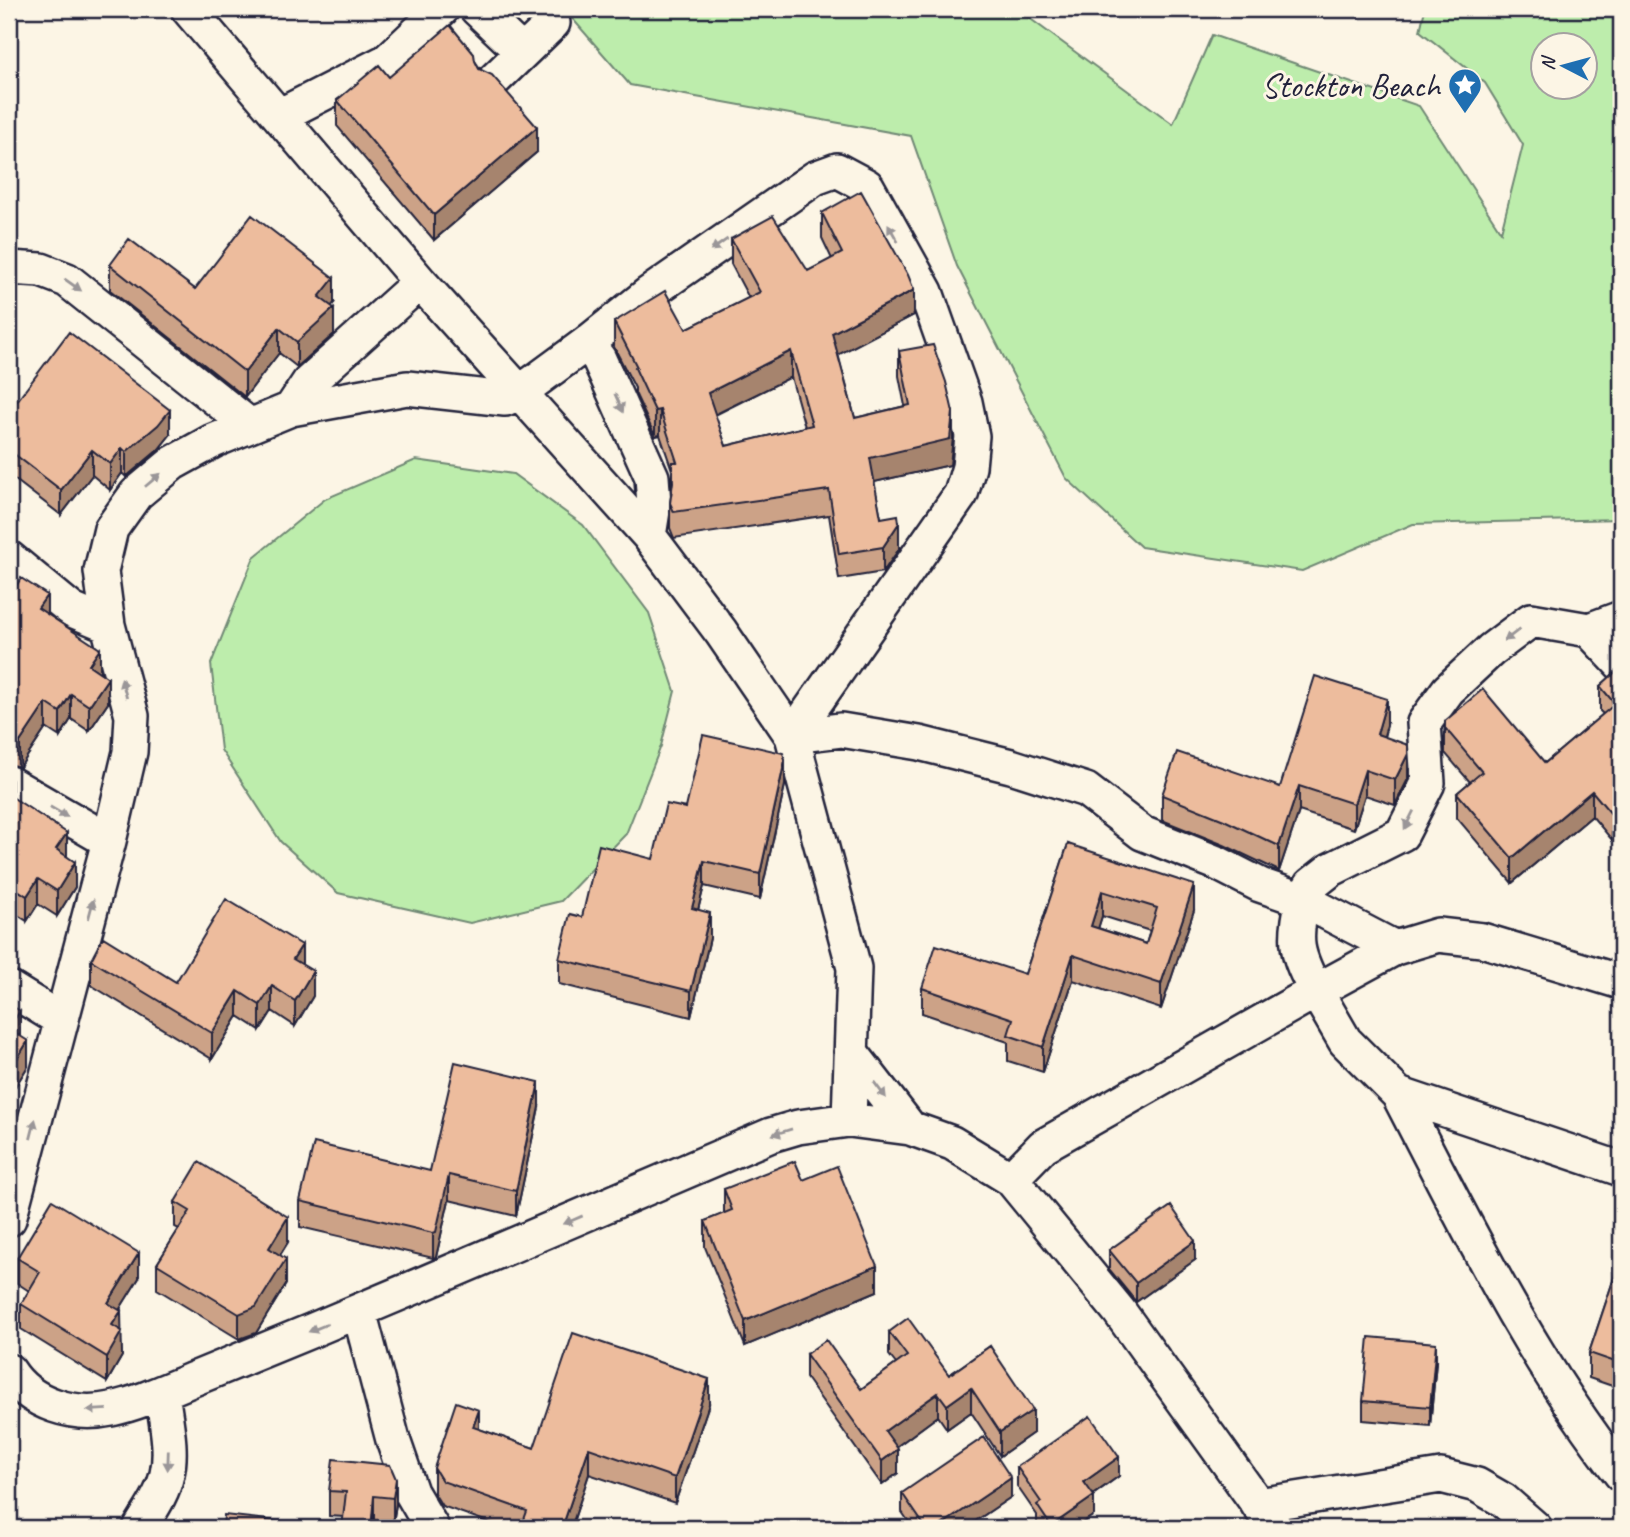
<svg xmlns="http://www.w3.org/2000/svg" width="1630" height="1537" font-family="Caveat,sans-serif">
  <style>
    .green { fill: #bdedac; stroke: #708874; stroke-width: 2; fill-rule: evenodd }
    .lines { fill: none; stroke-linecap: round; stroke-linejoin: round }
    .minor-casing { stroke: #22223b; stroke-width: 38 }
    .minor { stroke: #fcf5e5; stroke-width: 33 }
    .wall { fill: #cca287; stroke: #22223b; stroke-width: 2; fill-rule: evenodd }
    .shaded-wall { fill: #a6846e; stroke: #22223b; stroke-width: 2 }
    .building { fill: #edbc9d; stroke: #22223b; stroke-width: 2; fill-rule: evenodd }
    .oneway { fill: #9a9698 }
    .labels { text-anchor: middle; stroke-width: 6; stroke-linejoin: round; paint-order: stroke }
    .poi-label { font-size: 33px; fill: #22223b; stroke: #fcf5e5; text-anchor: end }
  </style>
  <rect width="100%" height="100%" fill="#fcf5e5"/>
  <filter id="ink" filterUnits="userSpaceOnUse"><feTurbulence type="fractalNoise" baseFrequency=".0143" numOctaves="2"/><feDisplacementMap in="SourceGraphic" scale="14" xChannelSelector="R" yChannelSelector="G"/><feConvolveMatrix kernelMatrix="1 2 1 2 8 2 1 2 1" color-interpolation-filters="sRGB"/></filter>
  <g filter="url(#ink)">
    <!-- green -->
    <path class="green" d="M564,9h453l156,115 39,-89 207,71 82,126 22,-87 -38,-62 -65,-52 5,-22h196v510l-208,5 -111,47 -161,-24 -75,-69 -109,-212 -46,-130 -281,-51zM1542,46h42v42h-42z
      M416,460l97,14 70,51 66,88 26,78 -14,55 -35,88 -65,67 -91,22 -132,-30 -57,-51 -60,-92 -10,-86 43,-107 71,-58z"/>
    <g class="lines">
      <!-- minor casing -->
      <g class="minor-casing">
        <path id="minor" d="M188,9l232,273 229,254 72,96 71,104 62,232 -5,152
          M477,9l45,43
          M493,81l60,-58
          M279,116l108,-55 55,-52
          M9,268l32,2 26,10 182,145
          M587,343l12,16 53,118 2,27 -5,32
          M291,409l18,-27 111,-100
          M9,558l63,52 36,15
          M1589,630l32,34
          M792,736l49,-6 78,13 92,23 75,24 56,43 75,30 43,22 43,15c-10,41 -7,54 13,91l-273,155 -32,33
          M9,783l100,58
          M1395,948l-92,-48 8,-15 19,-15 72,-36 26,-51 -4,-60 24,-33 43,-40 40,-30 58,10 32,-12
          M1621,982l-139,-42 -44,-5 -43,13 -79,43 29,50 53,53 223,75
          M9,988l52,32
          M851,1052l59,76
          M1398,1094c68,131 132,264 223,380
          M9,1219l100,-378 21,-89 2,-36 -24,-91 -7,-54 10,-42 25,-35 37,-31 40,-22 78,-32 116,-21 98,11 14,-6 68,-50 61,-49 167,-116 22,-8 30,16 59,106 39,110 7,34 -3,31 -8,27 -169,242
          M359,1311l34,129 18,52 21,36
          M9,1371c21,33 65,46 102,38 29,-6 58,-20 85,-31 39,-16 78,-32 117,-48 153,-64 305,-130 458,-195l27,-8 51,-7 61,8 42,15 59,36 108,132 156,217
          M1258,1505l183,-29 36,9 26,15 32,28
          M140,1528c10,-17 23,-34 27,-54 6,-26 -2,-56 -5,-82"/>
      </g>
      <!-- minor -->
      <use href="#minor" class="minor"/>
    </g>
    <!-- wall -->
    <path class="wall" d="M475,61l62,91 -103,88 -97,-114v-26l52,-23z
      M822,213l92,102 -76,39 17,64 50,-12 -6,-30v-25l54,86 -3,28 -76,17 7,36 18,31 -16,23 -44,7 -10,-64 -155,23 -4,-10v-25l2,-15v-18l-12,-35 -5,1 -20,-43v-5l-21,-41v-25l72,7 63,-31 -18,-34v-25l77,32 24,-12 -10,-21zM791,377l14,50 -79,19 -11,-31z
      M110,265l85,24 139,14 -3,3 3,28 -37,33 -18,-14 -34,44 -135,-107z
      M9,407l2,2 159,26 -12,15 -32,27 -4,-4 -12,17 -18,-15 -31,40 -52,-40z
      M9,598l38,16 53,58 8,31 -19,28 -18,-12 -11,18 -14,-9 -26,39 -11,-3z
      M1621,667l-9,173 -20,-24 -80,67 -55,-65v-25l13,-11 -25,-29v-32l100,42 58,-49 -3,-3v-25z
      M1387,725l-3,12 24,42 -13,26 -30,-10 -11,34 -55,-18 -20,60 -55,-26 -62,-25v-25l118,-8z
      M785,785l-25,114 -56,-13 -6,24 12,28 -19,79 -132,-33v-25l94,-100 33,-51z
      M12,797l55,59 8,31 -18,29 -19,-12 -11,17 -14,-9z
      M1068,844l126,66 -33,99 -88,-29 -30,92 -35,-11v-19l-86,-29v-25l103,-14zM1102,916l48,15 -4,13 -48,-16z
      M91,960l85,22 126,-17 11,31 -18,30 -23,-15 -12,19 -22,-14 -26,43 -121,-74z
      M9,1004l11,31 8,31 -18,29 -1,-1z
      M539,1107l-23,109 -67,-16 -13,57 -3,1 -133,-31v-26l130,-30z
      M803,1180l74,111 -132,55 -40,-99v-26l19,-7v-25z
      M175,1202l113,40 -8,13 6,29 -30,49 -17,6 -82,-50v-25l22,-35 -4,-2z
      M1109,1250l86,10 -59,42 -27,-33z
      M1621,1257v132l-32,-11v-25z
      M17,1258l122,20 -20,32 3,46 -15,26 -86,-53v-25l8,-13 -12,-8z
      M889,1332l60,43 41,-29 43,87 -33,23 -29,-44 -24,17 -9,-13 -42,31 2,26 -16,12 -76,-107v-24l55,35 35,-25 -7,-9z
      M1436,1362l-6,64 -67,-6v-19z
      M709,1404l-34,99 -86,-29 -18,54h-66l-63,-22 -8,-13v-25l45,-39 55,19z
      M390,1465l6,39 -3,19 -19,-2v7h-32l2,-11 -15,-1v-25z
      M1017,1467l102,9 -26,19 1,20 -20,13h-34l-3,-4v-9l-20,-29z
      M902,1493l109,4 -46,31h-52l-11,-16z"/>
    <!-- shaded-wall -->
    <path class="shaded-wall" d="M537,127v25l-103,88v-25z
      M334,278v25l-14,18 14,-13v26l-37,33v-25l22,-45z
      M914,290v25l-82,43v-25z
      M279,328v25l-34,44v-25z
      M791,351v26l-83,41v-25z
      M170,410v25l-12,15 -32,27v-25z
      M660,410v25l-5,1v-25z
      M953,412v25l-3,28 -80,18v-25z
      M122,448v25l-12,17v-26z
      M92,450v25l-31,40v-25z
      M899,523v26l-16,23v-25z
      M47,595v25l-9,-12z
      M100,649v25l-11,-9z
      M108,678v25l-19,28v-25z
      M71,694v25l-11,18v-25z
      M1387,699v26l-10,35v-26z
      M46,703v25l-26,39v-25z
      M1408,754v25l-13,26v-25z
      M785,760v25l-25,114v-25z
      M1365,770v25l-11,34v-25z
      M12,782v25l-3,5v-25z
      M1299,786v25l-20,60v-25z
      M1592,791v25l-80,67v-25z
      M1621,807v25l-9,8v-25z
      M67,833v25l-11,-9z
      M704,861v25l-12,48v-26z
      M75,862v25l-18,29v-25z
      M38,879v25l-11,17v-25z
      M1194,885v25l-33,99v-25z
      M13,887v25l-4,7v-25z
      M1102,891v25l-11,35v-25z
      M710,913v25l-19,79v-26z
      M302,945v25l-9,-11z
      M1073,955v25l-30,92v-25z
      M313,971v25l-18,30v-25z
      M272,986v25l-12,19v-25z
      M238,991v25l-26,43v-26z
      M20,1011v25l-11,16v-25z
      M28,1041v25l-18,29v-25z
      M539,1082v25l-23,109v-25z
      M449,1175v25l-13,57 -3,1v-25z
      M288,1217v25l-19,31v-25z
      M1195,1241v19l-59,42v-19z
      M139,1253v25l-31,50v-25z
      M286,1259v25l-30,49 -17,6v-25z
      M877,1266v25l-132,55v-25z
      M121,1311l1,45 -15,26v-25l5,-32z
      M1436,1343v19l-6,64v-19z
      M709,1379v25l-34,99v-25z
      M971,1388v24l-24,17v-24z
      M938,1393v23l-53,39v-24z
      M479,1410v25l-6,-8z
      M1033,1410v23l-33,23v-24z
      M589,1448v26l-18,54h-9z
      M898,1449v24l-16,12v-24z
      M1119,1457v19l-35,25v-19z
      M1011,1478v19l-46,31h-28z
      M396,1479v25l-3,19v-25z
      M374,1496v32h-3z
      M1094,1496v19l-20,13h-23v-2z"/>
    <!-- building -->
    <path class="building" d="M450,25l24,29 1,7 4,8 13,6 45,52 -103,88 -97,-115 42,-35 10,12z
      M861,191l47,84 6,15 -82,43 23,85 55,-13 -11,-54 34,-6 13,37 7,30 -3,27 -80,19 11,60 17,-3 1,8 -16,24 -44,7 -10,-64 -155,22 -4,-9 3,-21 -1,-20h5l-17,-52 -5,1 -20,-43 2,-1 -23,-45 51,-31 21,38 74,-37 -29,-53 42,-23 35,55 34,-18 -20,-40zM791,351l21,74 -86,21 -18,-53z
      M252,215l82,63 -15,19 15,11 -37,34 -18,-14 -34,44 -135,-107 19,-26 66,50z
      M69,332l101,78 -12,15 -32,27 -4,-4 -12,16 -18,-14 -31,40 -52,-40v-43l2,2z
      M21,578l26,17 -9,13 62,41 -11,16 19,13 -19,28 -18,-12 -11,18 -14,-9 -26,39 -11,-3v-141z
      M1621,667v140l-9,8 -20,-24 -80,67 -55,-65 25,-21 -37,-44v-7l38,-32 62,74 70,-59 -15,-18z
      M1315,676l72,23 -10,35 31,11v9l-13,26 -30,-10 -11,34 -55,-18 -20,60 -55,-26 -62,-25 15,-43 103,35z
      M703,735l80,18 2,7 -25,114 -56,-13 -12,47 18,5 -19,78 -132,-32 11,-45 12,3 17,-72 54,14 13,-55 20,4z
      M9,795l58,38 -11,16 19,13 -18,29 -19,-12 -11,17 -14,-9 -4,7z
      M1068,844l126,41 -33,99 -88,-29 -30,92 -35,-12 5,-16 -91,-31 14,-43 89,29zM1102,891l55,17 -11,36 -55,-18z
      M226,899l76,46 -9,14 20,12 -18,30 -23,-15 -12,19 -22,-14 -26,42 -121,-73 12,-23 73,45z
      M9,1004l11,7 -11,16z
      M9,1029l19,12 -18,29 -1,-1z
      M455,1062l84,20 -23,109 -67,-16 -13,57 -3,1 -133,-32 14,-58 116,28z
      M795,1161l8,19 34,-14 40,100 -132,55 -40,-100 27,-11 -8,-21z
      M199,1162l89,55 -19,31 17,11 -30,48 -17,7 -82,-50 33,-53 -15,-9z
      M52,1200l87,53 -31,50 13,8 -9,14 10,6 -15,26 -86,-53 19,-32 -23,-14z
      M1171,1206l24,35 -59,42 -27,-33z
      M1621,1257v107l-32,-11z
      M908,1318l41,57 41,-29 43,64 -33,22 -29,-44 -24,17 -9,-12 -53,38 13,18 -16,12 -76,-107 20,-14 35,49 46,-33 -18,-24z
      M573,1333l136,46 -34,99 -86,-30 -27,80h-41l6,-17 -85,-30 -8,-13 22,-66 23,8 -6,17 61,21z
      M1369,1337l67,6 -6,64 -67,-6z
      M1090,1416l29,41 -35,25 10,14 -43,30 -14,-21 4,-3 -24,-35z
      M984,1437l27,41 -74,50h-11l-24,-35z
      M333,1459l57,6 6,14 -3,19 -19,-2 -3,32h-29l4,-36 -17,-1z
      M224,1515l115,13h-116z
      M9,1520l12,8h-12z"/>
    <!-- one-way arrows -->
    <defs><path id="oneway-solid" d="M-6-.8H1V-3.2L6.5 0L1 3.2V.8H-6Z" transform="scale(1.75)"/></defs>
    <g class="oneway">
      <use href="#oneway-solid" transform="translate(893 233) rotate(-119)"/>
      <use href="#oneway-solid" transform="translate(719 245) rotate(145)"/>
      <use href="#oneway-solid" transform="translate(73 285) rotate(35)"/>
      <use href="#oneway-solid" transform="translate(619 403) rotate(66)"/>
      <use href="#oneway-solid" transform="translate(153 480) rotate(-40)"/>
      <use href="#oneway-solid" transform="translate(1512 635) rotate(143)"/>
      <use href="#oneway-solid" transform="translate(124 688) rotate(-105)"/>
      <use href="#oneway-solid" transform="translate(59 812) rotate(30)"/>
      <use href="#oneway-solid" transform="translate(1409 820) rotate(117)"/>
      <use href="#oneway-solid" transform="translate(91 909) rotate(-75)"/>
      <use href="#oneway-solid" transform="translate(880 1090) rotate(53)"/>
      <use href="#oneway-solid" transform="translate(33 1129) rotate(-76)"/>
      <use href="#oneway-solid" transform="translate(782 1132) rotate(163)"/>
      <use href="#oneway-solid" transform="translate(573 1220) rotate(157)"/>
      <use href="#oneway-solid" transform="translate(318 1328) rotate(158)"/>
      <use href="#oneway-solid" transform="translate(97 1410) rotate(177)"/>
      <use href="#oneway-solid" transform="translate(168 1460) rotate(92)"/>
    </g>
  </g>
  <!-- icons -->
  <defs>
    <g id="sight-pin" transform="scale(1.75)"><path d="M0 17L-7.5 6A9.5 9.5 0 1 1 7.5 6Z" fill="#1f6fb2" stroke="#fcf5e5"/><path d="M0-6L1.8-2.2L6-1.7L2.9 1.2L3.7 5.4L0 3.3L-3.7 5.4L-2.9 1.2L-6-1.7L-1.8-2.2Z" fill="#fff"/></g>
  </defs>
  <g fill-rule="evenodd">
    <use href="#sight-pin" x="1465" y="85"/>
  </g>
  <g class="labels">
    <!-- poi labels -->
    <g class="poi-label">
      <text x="1440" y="97">Stockton Beach</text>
    </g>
  </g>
  <!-- margin -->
  <rect width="1630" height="1537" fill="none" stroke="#fcf5e5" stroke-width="35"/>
  <rect x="18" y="18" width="1595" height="1502" fill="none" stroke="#22223b" stroke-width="2.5" filter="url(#ink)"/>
  <!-- north arrow -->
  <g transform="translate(1564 66) rotate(276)"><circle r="33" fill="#fcf5e5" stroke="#a5a1a1" stroke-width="2"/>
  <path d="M0-5L12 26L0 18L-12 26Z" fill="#1f6fb2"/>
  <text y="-10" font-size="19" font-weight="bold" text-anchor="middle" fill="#22223b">N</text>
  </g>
</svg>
